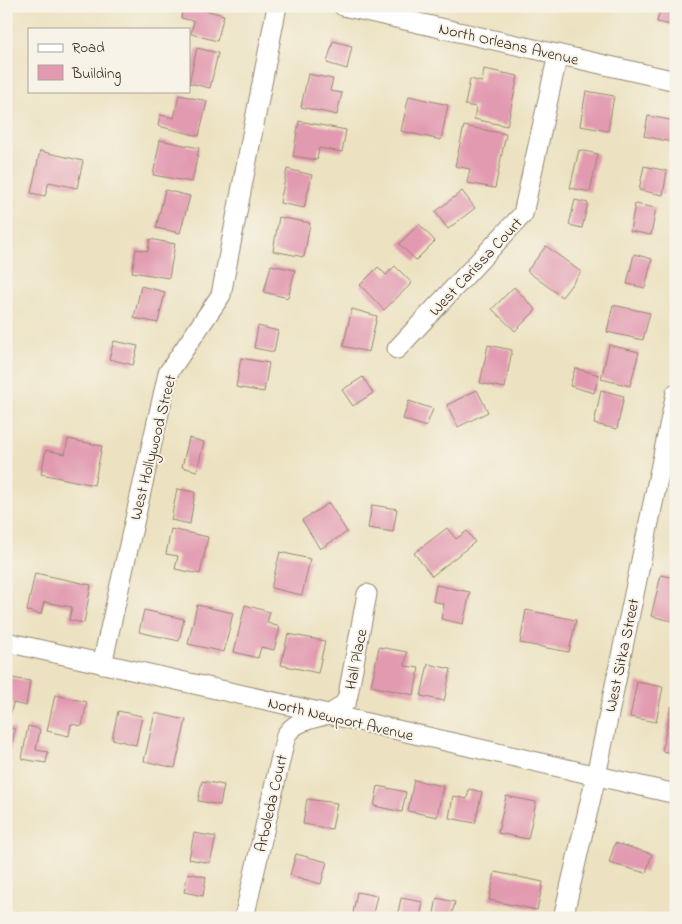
<svg xmlns="http://www.w3.org/2000/svg" width="682" height="924" font-family="'Indie Flower',sans-serif">
  <style>
    .building { fill: #e29ab0 }
    .lines { fill: none; stroke-linecap: round; stroke-linejoin: round }
    .minor-casing { stroke: #948670; stroke-width: 21 }
    .minor { stroke: #fff; stroke-width: 19 }
    .labels { text-anchor: middle; stroke-width: 4; stroke-linejoin: round; paint-order: stroke }
    .street-label { font-size: 16px; fill: #3b2a1e; stroke: #f7f3e8 }
  </style>
  <rect width="100%" height="100%" fill="#f7f3e8"/>
  <filter id="ink" filterUnits="userSpaceOnUse"><feTurbulence type="fractalNoise" baseFrequency=".02" numOctaves="2"/><feDisplacementMap in="SourceGraphic" scale="10" xChannelSelector="R" yChannelSelector="G"/><feConvolveMatrix kernelMatrix="1 2 1 2 8 2 1 2 1" color-interpolation-filters="sRGB"/></filter>
  <filter id="wash" filterUnits="userSpaceOnUse"><feTurbulence type="fractalNoise" baseFrequency=".0096" numOctaves="4" result="noise"/><feDisplacementMap in="SourceGraphic" scale="20" xChannelSelector="R" yChannelSelector="G"/><feGaussianBlur stdDeviation="1.12" result="paint"/><feColorMatrix in="noise" values="0 0 0 0 0 0 0 0 0 0 0 0 0 0 0 0 0 1.4 0 .05"/><feComposite in="paint" operator="in"/></filter>
  <g filter="url(#wash)">
    <rect width="100%" height="100%" fill="#ece2c1"/>
    <g id="blocks">
      <!-- building -->
      <path class="building" d="M183,6h5l36,9 -7,26 -26,-7 3,-13 -13,-3z
        M661,6h15v20l-19,-4z
        M333,41l19,5 -5,23 -20,-6z
        M197,48l21,5 -8,35 -21,-5z
        M484,69l34,7 -11,50 -33,-7 2,-12 -11,-2 5,-26 12,3z
        M308,74l25,5 -3,12 12,2 -5,22 -36,-8z
        M586,91l28,5 -6,35 -28,-5z
        M179,95l28,6 -8,35 -41,-10 2,-11 14,3z
        M409,96l39,9 -7,35 -40,-9z
        M648,116l28,5v22l-32,-7z
        M299,121l47,9 -4,22 -23,-4 -2,12 -24,-4z
        M464,126l42,8 -11,54 -28,-5 3,-14 -15,-3z
        M160,140l39,8 -7,34 -39,-7z
        M579,150l19,4 -8,38 -20,-4z
        M40,151l43,10 -6,27 -28,-6 -4,14 -14,-3z
        M644,166l23,5 -4,24 -24,-5z
        M287,169l25,6 -8,33 -24,-5z
        M165,190l25,6 -10,37 -24,-5z
        M462,191l13,17 -27,21 -13,-17z
        M575,200l13,3 -6,25 -13,-3z
        M635,204l21,4 -5,27 -21,-4z
        M279,217l31,6 -6,34 -31,-6z
        M419,224l16,17 -19,19 -17,-16z
        M150,239l25,5 -6,34 -37,-6 4,-23 12,2z
        M546,246l35,26 -19,25 -35,-26z
        M634,254l18,5 -7,29 -18,-4z
        M271,265l24,5 -7,28 -24,-6z
        M395,266l17,17 -28,27 -24,-25 18,-18 8,8z
        M141,286l24,6 -7,31 -24,-5z
        M514,287l22,23 -21,21 -23,-22z
        M613,305l37,8 -7,27 -36,-8z
        M352,309l25,7 -8,36 -26,-6z
        M258,326l20,5 -4,21 -20,-4z
        M114,341l24,5 -5,19 -24,-6z
        M488,345l24,5 -7,38 -25,-5z
        M609,345l30,7 -9,34 -29,-7z
        M241,358l28,5 -5,29 -28,-5z
        M575,368l24,7 -5,18 -24,-7z
        M363,377l10,16 -20,13 -11,-16z
        M477,390l11,22 -30,15 -11,-22z
        M601,390l23,6 -7,33 -23,-5z
        M409,401l24,8 -7,18 -23,-8z
        M189,438l15,4 -7,29 -15,-4z
        M68,439l34,7 -8,39 -53,-11 5,-24 19,4z
        M177,489l18,3 -5,32 -19,-4z
        M329,503l18,29 -27,17 -18,-29z
        M372,505l25,4 -4,23 -25,-4z
        M447,528l9,11 11,-8 8,11 -43,34 -18,-23z
        M171,529l37,8 -8,37 -25,-5 3,-13 -12,-2z
        M280,552l30,7 -8,36 -31,-7z
        M35,573l56,12 -7,38 -15,-3 3,-13 -28,-5 -3,12 -14,-3z
        M661,575l15,3v44l-25,-6z
        M436,585l34,7 -7,32 -22,-5 3,-15 -11,-3z
        M197,605l36,8 -9,39 -36,-8z
        M245,605l25,7 -3,11 13,4 -6,23 -13,-3 -3,11 -24,-6z
        M144,610l40,9 -5,22 -40,-9z
        M526,610l50,10 -7,32 -49,-9z
        M288,634l37,7 -7,32 -37,-8z
        M379,647l28,5 -2,14 14,2 -5,27 -43,-9z
        M428,664l23,5 -7,32 -23,-5z
        M6,677l24,4 -4,25 -13,-3 -3,13 -4,-1z
        M637,682l26,5 -7,35 -26,-5z
        M55,695l32,7 -5,24 -11,-2 -2,12 -22,-5z
        M671,707l5,1v46l-14,-3z
        M118,711l24,5 -6,29 -24,-6z
        M155,713l31,7 -11,48 -31,-7z
        M28,726l12,3 -4,21 12,2 -2,11 -24,-4z
        M6,727l9,2 -8,36h-1z
        M414,780l29,6 -6,31 -29,-6z
        M202,781l22,4 -4,20 -22,-4z
        M378,786l28,6 -4,20 -28,-6z
        M469,789l13,3 -7,31 -26,-5 4,-22 14,3z
        M506,796l30,6 -8,37 -30,-6z
        M307,799l30,4 -5,26 -29,-5z
        M194,833l22,4 -6,26 -21,-4z
        M615,843l37,11 -6,19 -37,-10z
        M296,854l31,8 -6,22 -31,-9z
        M495,872l48,10 -6,28 -48,-10z
        M188,873l18,4 -3,19 -19,-4z
        M357,892l20,4 -5,22h-20z
        M401,898l22,4 -3,16h-23z
        M437,898l18,4 -4,16h-18z
        M16,911l23,6v1h-25z
        M294,913l29,3 -1,2h-29z"/>
    </g>
  </g>
  <g filter="url(#ink)">
    <use href="#blocks" fill-opacity="0" stroke="#948670" stroke-width="1"/>
    <g class="lines">
      <!-- minor casing -->
      <g class="minor-casing">
        <path id="minor" d="M343,6l333,75
          M397,349l126,-135 35,-160
          M6,642l322,72 348,80
          M102,664l66,-291 53,-78 56,-289
          M244,918l42,-183c3,-4 8,-9 12,-11 18,-10 35,-5 49,-24l20,-106
          M563,918l33,-142 80,-383"/>
      </g>
      <!-- minor -->
      <use href="#minor" class="minor"/>
    </g>
  </g>
  <g class="labels">
    <!-- street labels -->
    <g class="street-label">
      <text transform="translate(509 43) rotate(13)" y="6">North Orleans Avenue</text>
      <text transform="translate(475 266) rotate(-47)" y="6">West Carissa Court</text>
      <text transform="translate(152 447) rotate(-76)" y="6">West Hollywood Street</text>
      <text transform="translate(621 655) rotate(-78)" y="6">West Sitka Street</text>
      <text transform="translate(355 659) rotate(-79)" y="6">Hall Place</text>
      <text transform="translate(341 718) rotate(13)" y="6">North Newport Avenue</text>
      <text transform="translate(270 803) rotate(-77)" y="6">Arboleda Court</text>
    </g>
  </g>
  <!-- margin -->
  <rect width="682" height="924" fill="none" stroke="#f7f3e8" stroke-width="25"/>
  <!-- legend -->
  <rect x="28" y="28" width="162" height="65" fill="#f7f3e8" stroke="#aca397"/>
  <rect x="38" y="44" width="25" height="8" fill="#ffffff" stroke="#aca397"/>
  <text x="72" y="52" font-size="15" fill="#3b2a1e">Road</text>
  <rect x="38" y="65" width="25" height="15" fill="#e29ab0" stroke="#aca397"/>
  <text x="72" y="78" font-size="15" fill="#3b2a1e">Building</text>
</svg>
